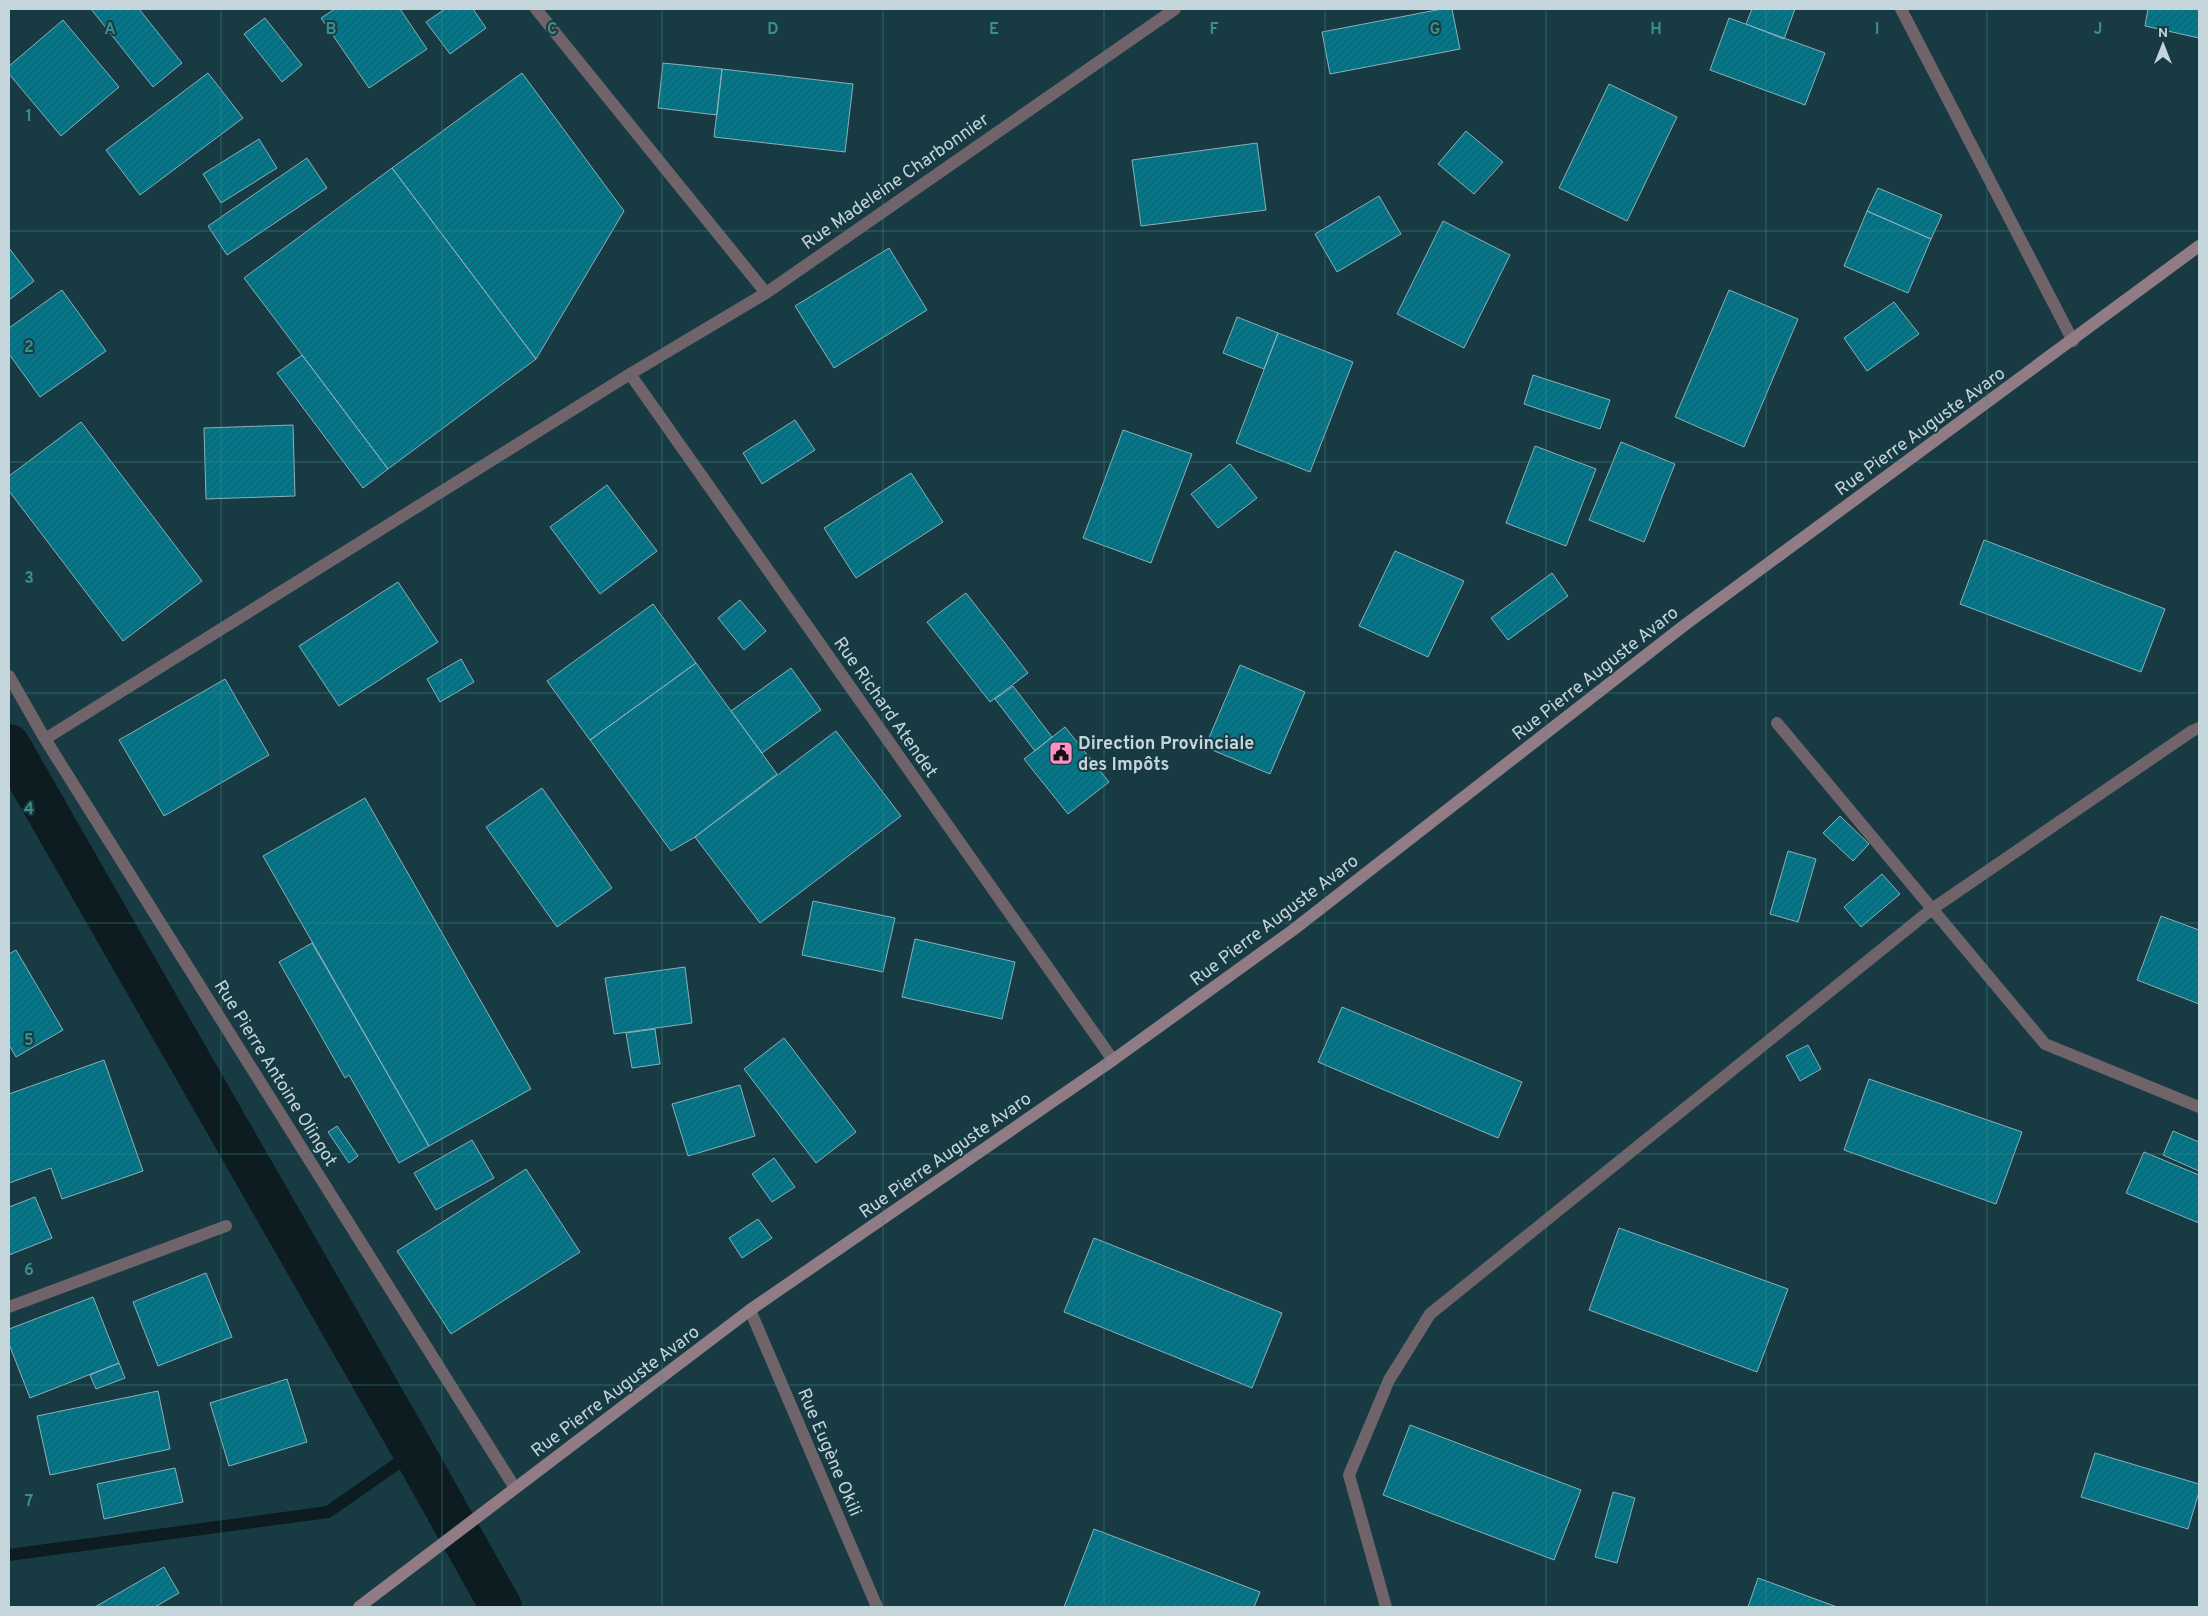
<svg xmlns="http://www.w3.org/2000/svg" width="2208" height="1616" font-family="Overpass,sans-serif">
  <style>
    .lines { fill: none; stroke-linecap: round; stroke-linejoin: round }
    .stream { stroke: #0c1c20; stroke-width: 12 }
    .canal { stroke: #0c1c20; stroke-width: 42 }
    .building { fill: url(#building-hatch); stroke: #8bb0b9 }
    .street { stroke: #706369; stroke-width: 12 }
    .secondary { stroke: #917c86; stroke-width: 12 }
    .grid { fill: none; stroke: #3c8e89; stroke-width: 1; stroke-opacity: 0.55 }
    .labels { text-anchor: middle; stroke-width: 4; stroke-linejoin: round; paint-order: stroke }
    .street-label { font-size: 18px; fill: #c4d6db; stroke: #183b43 }
    .poi-label { font-size: 18px; font-weight: bold; fill: #c4d6db; stroke: #183b43; text-anchor: start }
    .grid-label { font-size: 16px; text-anchor: middle; font-weight: bold; fill: #3c8e89; stroke: #183b43; stroke-width: 4; stroke-linejoin: round; paint-order: stroke }
  </style>
  <defs>
    <pattern id="building-hatch" width="6" height="6" patternUnits="userSpaceOnUse" patternTransform="scale(1.25)"><rect width="6" height="6" fill="#01788b"/><path d="M-1 1l2-2M0 6l6-6M5 7l2-2" fill="none" stroke="#1b5f6a"/></pattern>
  </defs>
  <rect width="100%" height="100%" fill="#183b43"/>
  <g class="lines">
    <!-- stream -->
    <path class="stream" d="M9,1555l319,-43 86,-60"/>
    <!-- canal -->
    <path class="canal" d="M9,745l405,707 87,155"/>
  </g>
  <!-- building -->
  <path class="building" d="M91,9h48l43,54 -29,24z
    M335,9h65l27,40 -58,39 -48,-70z
    M445,9h28l13,19 -36,26 -24,-32z
    M1442,9h10l8,40 -130,25 -8,-42z
    M1752,9h43l-11,30 -38,-15z
    M2148,9h51v29l-54,-12z
    M265,18l37,47 -20,17 -38,-48z
    M1729,18l96,35 -20,52 -95,-35z
    M63,20l56,67 -58,49 -52,-62v-8z
    M663,63l59,6 -5,46 -59,-7z
    M722,69l131,15 -8,68 -131,-15z
    M208,73l35,45 -103,77 -34,-45z
    M522,73l102,138 -88,148 -144,-191z
    M1609,84l68,33 -50,104 -68,-33z
    M1466,131l37,31 -29,32 -36,-30z
    M259,139l18,29 -56,35 -18,-29z
    M1257,143l9,67 -125,16 -9,-66z
    M307,158l20,30 -100,67 -19,-29z
    M392,168l144,191 -148,110 -144,-191z
    M1878,188l64,27 -11,24 -64,-28z
    M1379,196l22,38 -64,38 -22,-38z
    M1867,211l64,28 -23,54 -64,-27z
    M1443,221l67,34 -46,93 -67,-34z
    M9,248l25,33 -25,19z
    M889,248l38,62 -93,58 -39,-62z
    M62,290l44,61 -66,46 -31,-43v-26z
    M1729,290l69,29 -54,128 -69,-30z
    M1894,302l25,32 -52,37 -23,-33z
    M1237,317l41,16 -14,36 -41,-16z
    M1278,333l75,29 -43,110 -74,-29z
    M302,355l86,114 -25,19 -86,-115z
    M1533,375l77,25 -10,29 -76,-25z
    M795,420l20,30 -53,34 -19,-31z
    M81,422l121,159 -79,60 -114,-150v-15z
    M293,425l2,71 -89,3 -2,-71z
    M1123,430l69,24 -41,109 -68,-25z
    M1621,442l54,22 -31,78 -55,-22z
    M1535,446l61,23 -30,77 -60,-23z
    M1230,464l27,34 -39,30 -27,-34z
    M911,473l32,49 -87,56 -32,-50z
    M607,485l50,66 -57,43 -50,-67z
    M1984,540l181,69 -24,63 -181,-68z
    M1395,551l69,30 -36,76 -69,-31z
    M1552,573l16,23 -60,44 -17,-22z
    M398,582l40,60 -99,64 -40,-60z
    M966,593l62,80 -38,29 -63,-80z
    M740,600l26,31 -22,19 -26,-32z
    M653,604l43,59 -106,77 -43,-59z
    M461,659l13,23 -34,20 -13,-23z
    M696,663l81,111 -82,63 -24,14 -81,-111z
    M1240,665l65,27 -35,82 -65,-27z
    M791,668l30,42 -59,43 -31,-42z
    M225,679l44,76 -105,61 -45,-76z
    M1013,686l39,51 -17,14 -40,-52z
    M1065,727l44,55 -41,32 -44,-55z
    M836,731l65,85 -141,107 -65,-86z
    M542,788l70,100 -55,39 -71,-100z
    M365,798l166,291 -102,57 -166,-290z
    M1840,816l29,28 -16,17 -30,-28z
    M1788,851l28,8 -18,63 -28,-8z
    M1882,874l18,20 -39,33 -17,-20z
    M813,901l82,17 -12,54 -81,-17z
    M2161,916l38,14v74l-62,-24z
    M915,939l100,23 -13,57 -100,-22z
    M312,943l117,203 -30,17 -50,-88 -4,3 -66,-116z
    M16,950l47,80 -47,27 -7,-12v-91z
    M685,967l7,56 -78,11 -9,-56z
    M1342,1007l180,75 -24,56 -180,-76z
    M655,1029l5,35 -28,4 -6,-35z
    M784,1038l72,94 -40,31 -72,-94z
    M1808,1045l13,24 -21,12 -14,-25z
    M104,1060l39,111 -81,28 -11,-31 -42,15v-89z
    M1869,1079l153,53 -26,72 -152,-54z
    M740,1085l15,51 -67,20 -16,-52z
    M337,1126l21,30 -9,7 -21,-31z
    M2173,1131l26,11v29l-36,-16z
    M472,1140l22,38 -58,32 -22,-37z
    M2144,1152l55,23v48l-73,-30z
    M774,1158l21,29 -23,15 -20,-28z
    M526,1169l54,83 -129,82 -54,-83z
    M35,1197l17,41 -43,17v-48z
    M758,1219l14,19 -30,20 -13,-20z
    M1619,1228l169,61 -31,83 -168,-62z
    M1094,1238l188,75 -30,75 -188,-76z
    M206,1273l26,64 -74,29 -25,-64z
    M93,1297l26,66 -89,35 -21,-54v-15z
    M119,1363l6,15 -29,11 -6,-14z
    M287,1379l20,63 -78,24 -19,-63z
    M158,1391l12,58 -120,26 -13,-59z
    M1410,1425l171,65 -27,70 -171,-65z
    M2095,1453l104,31v8l-11,37 -107,-32z
    M175,1468l8,34 -79,17 -7,-35z
    M1613,1492l22,6 -18,65 -22,-6z
    M1094,1529l166,63 -6,15h-190z
    M164,1567l15,26 -24,14h-60z
    M1758,1578l79,29h-89z"/>
  <g class="lines">
    <!-- street -->
    <path class="street" d="M536,9l230,284
      M1901,9l172,332
      M630,374l483,686
      M9,676l36,63 470,749
      M1777,723l268,321 154,63
      M45,739l585,-365 136,-81 409,-284
      M9,1307l217,-81
      M750,1310l127,297
      M1386,1607l-37,-132 40,-95 41,-66 502,-405 260,-178 7,-3"/>
    <!-- secondary -->
    <path class="secondary" d="M359,1607l391,-297 363,-250 180,-130 393,-306 513,-378"/>
  </g>
  <!-- grid -->
  <path class="grid" d="M221,9v1598M442,9v1598M662,9v1598M883,9v1598M1104,9v1598M1325,9v1598M1546,9v1598M1766,9v1598M1987,9v1598M9,231h2190M9,462h2190M9,693h2190M9,923h2190M9,1154h2190M9,1385h2190"/>
  <!-- icons -->
  <defs>
    <g id="civic-square" transform="scale(1.25)"><rect x="-9" y="-9" width="18" height="18" rx="4" fill="#fb8fc6" stroke="#183b43"/><path d="M-.6-6.5H3V-4.5H.6V-3L4-1V1h2V6H-6V1h2V-1L-.6-3ZM-1.2 2.5V6h2.4V2.5Z" fill="#111"/></g>
  </defs>
  <g fill-rule="evenodd">
    <use href="#civic-square" x="1061" y="753"/>
  </g>
  <g class="labels">
    <!-- street labels -->
    <g class="street-label">
      <text transform="translate(895 181) rotate(-35)" y="6">Rue Madeleine Charbonnier</text>
      <text transform="translate(1920 431) rotate(-36)" y="6">Rue Pierre Auguste Avaro</text>
      <text transform="translate(1595 673) rotate(-38)" y="6">Rue Pierre Auguste Avaro</text>
      <text transform="translate(886 707) rotate(55)" y="6">Rue Richard Atendet</text>
      <text transform="translate(1274 920) rotate(-37)" y="6">Rue Pierre Auguste Avaro</text>
      <text transform="translate(276 1073) rotate(58)" y="6">Rue Pierre Antoine Olingot</text>
      <text transform="translate(945 1155) rotate(-35)" y="6">Rue Pierre Auguste Avaro</text>
      <text transform="translate(615 1391) rotate(-37)" y="6">Rue Pierre Auguste Avaro</text>
      <text transform="translate(830 1452) rotate(67)" y="6">Rue Eugène Okili</text>
    </g>
    <!-- poi labels -->
    <g class="poi-label">
      <text x="1078" y="749">Direction Provinciale<tspan x="1078" dy="21">des Impôts</tspan></text>
    </g>
  </g>
  <g class="grid-label">
    <text x="110" y="34">A</text>
    <text x="331" y="34">B</text>
    <text x="552" y="34">C</text>
    <text x="773" y="34">D</text>
    <text x="994" y="34">E</text>
    <text x="1214" y="34">F</text>
    <text x="1435" y="34">G</text>
    <text x="1656" y="34">H</text>
    <text x="1877" y="34">I</text>
    <text x="2098" y="34">J</text>
    <text x="29" y="121">1</text>
    <text x="29" y="352">2</text>
    <text x="29" y="583">3</text>
    <text x="29" y="814">4</text>
    <text x="29" y="1045">5</text>
    <text x="29" y="1275">6</text>
    <text x="29" y="1506">7</text>
  </g>
  <!-- border -->
  <rect width="2208" height="1616" fill="none" stroke="#c4d6db" stroke-width="20"/>
  <!-- north arrow -->
  <g transform="translate(2163 45)" stroke="#183b43" stroke-width="4" paint-order="stroke">
  <path d="M0-4L9 19L0 12L-9 19Z" fill="#c4d6db"/>
  <text y="-8" font-size="14" font-weight="bold" text-anchor="middle" fill="#c4d6db">N</text>
  </g>
</svg>
